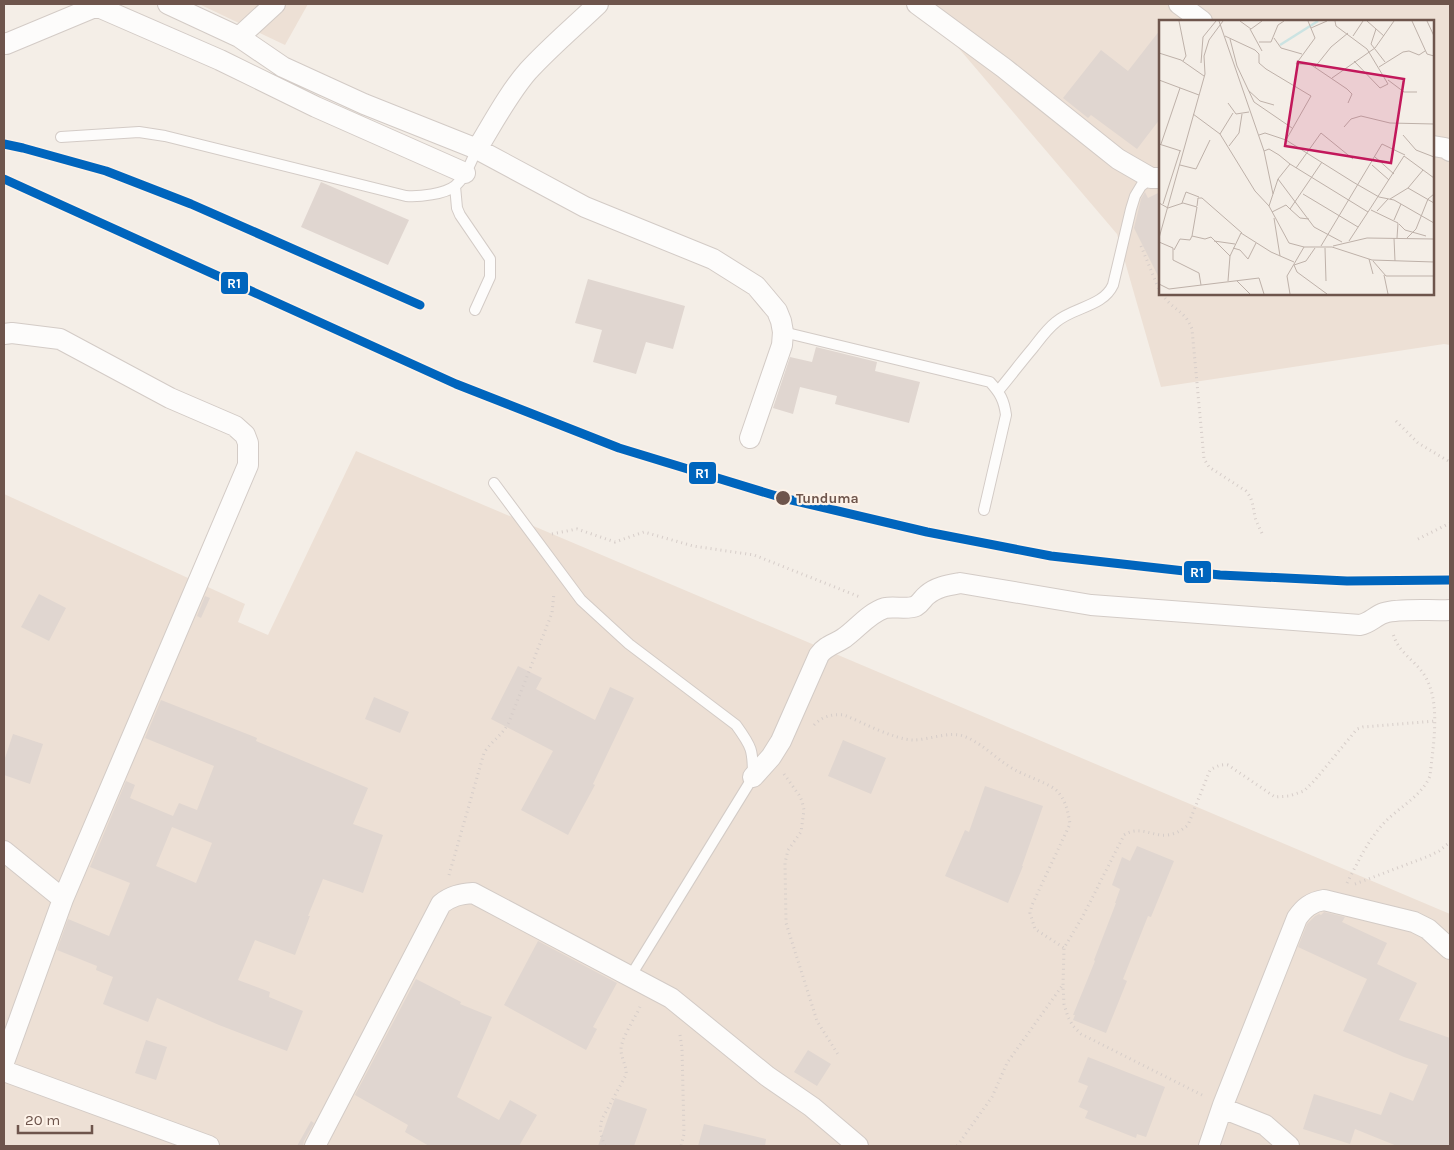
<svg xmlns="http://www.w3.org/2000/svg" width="1454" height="1150" font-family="Karla,sans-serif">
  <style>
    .residential { fill: #ede0d5; fill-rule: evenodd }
    .building { fill: #e0d6d0; fill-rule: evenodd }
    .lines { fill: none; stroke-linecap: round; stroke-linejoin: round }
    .lane-casing { stroke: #d3cbc6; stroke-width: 12 }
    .street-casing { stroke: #d3cbc6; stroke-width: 22 }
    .path { stroke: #d6cdc9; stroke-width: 3; stroke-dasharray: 1 4; stroke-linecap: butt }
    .lane { stroke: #fdfcfb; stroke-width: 10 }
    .street { stroke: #fdfcfb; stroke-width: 20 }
    .rail-1-casing { stroke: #fdf2e8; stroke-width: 12 }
    .rail-1 { stroke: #0065bd; stroke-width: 9 }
    .stop-dot { fill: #6e554c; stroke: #fdf2e8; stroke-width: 2 }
    .labels { text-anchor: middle; stroke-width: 4.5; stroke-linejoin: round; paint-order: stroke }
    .stop-label { font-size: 14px; font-weight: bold; fill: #6e554c; stroke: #fdf2e8; text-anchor: start }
    .inset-river { fill: none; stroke: #cbe3e2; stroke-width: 2.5 }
    .inset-road { fill: none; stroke: #beb1a9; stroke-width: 1 }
    .view { fill: #c2185b; fill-opacity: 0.15; stroke: #c2185b; stroke-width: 2.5 }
    .inset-edge { fill: none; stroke: #6e554c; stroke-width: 2.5 }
    .line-badge { stroke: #fdf2e8; stroke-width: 2 }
    .badge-label { font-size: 14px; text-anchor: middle; font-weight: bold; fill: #fff }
  </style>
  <rect width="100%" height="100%" fill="#f4eee7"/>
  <!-- residential -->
  <path class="residential" d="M199,4h109l-23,41z
    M921,4h529v341l-6,-1 -283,43 -44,-153zM1160,21h273v273h-273z
    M356,451l1094,463v232h-1446v-652l241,110 -7,18 30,13z"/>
  <!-- building -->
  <path class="building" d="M1160,30v89l-23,30 -46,-34 -3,3 -25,-20 38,-48 27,21z
    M321,182l88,38 -21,45 -87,-38z
    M1145,192l3,6 12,-6v88l-26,-52 7,-29z
    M588,279l97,27 -12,43 -27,-7 -10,32 -43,-12 9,-32 -27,-7z
    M816,347l61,15 -2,9 45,11 -11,41 -74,-19 2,-8 -37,-9 -7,27 -20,-6 17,-51 22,5z
    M39,594l27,14 -17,33 -28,-14z
    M205,596l5,2 -9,20 -4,-2z
    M518,666l24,12 -6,11 59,31 15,-33 24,11 -41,86 2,1 -27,50 -47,-25 32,-59 -62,-32z
    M374,697l35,15 -9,21 -35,-14z
    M161,700l96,38 -1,3 112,47 -15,36 30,11 -20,58 -40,-14 -15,37h2l-15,39 -40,-15 -17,40 32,12 -1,5 34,14 -16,40 -68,-26 -62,-27 -9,24 -45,-18 10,-27 -17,-7 1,-4 -40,-16 11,-31 41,17 21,-53 -40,-16 36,-86 9,4 -5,13 43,18 6,-13 18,7 17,-44 -69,-28zM172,827l40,16 -16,40 -40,-17z
    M13,734l30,10 -13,40 -26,-9v-14z
    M843,740l43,18 -15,36 -43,-18z
    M985,786l58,20 -21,60h1l-15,37 -63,-27 20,-46 4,2z
    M1137,846l37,15 -23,56 -3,-1 -25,63 4,2 -21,52 -33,-13 2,-5h-2l22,-54 -1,-1 22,-57h-1l5,-14 -8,-4 10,-28 8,4z
    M1324,912l21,5 -3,5 45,21 -10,21 40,19 -18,37 51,18v108h-53l-42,-17 -5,15 -47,-15 11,-35 67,21 9,-23 23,9 15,-36 -24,-8 -61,-26 24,-52 -69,-32 9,-23 8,-8 4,-2 2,1z
    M538,941l79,42 -24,44 4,2 -11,21 -82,-45z
    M416,979l45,23 -1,2 32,13 -35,80 42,23 11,-20 27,15 -18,31h-90l-24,-14 3,-7 -53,-30z
    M146,1040l21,7 -11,33 -21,-7z
    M808,1050l23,14 -14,22 -23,-14z
    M1088,1057l77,30 -19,50 -9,-3 -1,4 -51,-20 3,-7 -9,-4 9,-21 -10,-4z
    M615,1098l32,11 -13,37h-36z
    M311,1121l3,2 -10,18 -1,5h-6z
    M704,1124l62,15 -1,7h-67z"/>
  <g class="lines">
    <!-- lane casing -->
    <g class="lane-casing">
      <path id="lane" d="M61,137l78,-5 26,4 241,60c13,1 39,-2 49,-10 11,-9 16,-25 22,-37
        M455,186l2,22 3,7 30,44v18l-15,33
        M783,332l207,50c10,11 14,18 16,33l-22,95
        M998,391c12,-14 23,-29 35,-43 7,-9 14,-19 23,-26 17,-15 47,-15 57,-37l18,-76 4,-13 6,-10 10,-8
        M494,483l87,117 48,44 107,81c16,22 17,25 17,52l-123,200"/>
    </g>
    <!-- street casing -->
    <g class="street-casing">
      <path id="street" d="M168,4l71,33 44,30 81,37 113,45 108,58 128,52 43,27 21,25 4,10 2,11 -1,13 -32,93
        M917,4l87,64 114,91 33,19h9
        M1179,4l23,17
        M96,6l124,54 96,47 149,66
        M239,37l36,-33
        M4,43l2,1 96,-40
        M1433,146l12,2 5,3
        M477,149c16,-26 31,-55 51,-78 22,-24 47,-45 70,-67
        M4,334l8,-1 48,6 110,59 65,28 10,9 3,8v22l-185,434 -59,163
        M753,777l18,-20 10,-16 38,-86c6,-9 16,-11 25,-17 14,-10 25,-25 41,-30 10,-2 22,2 31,-2 5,-3 7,-8 11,-11 9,-8 22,-10 33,-12l131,22 269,20c10,-2 15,-9 24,-12 16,-5 48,-2 66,-3
        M4,851l59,48
        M4,1071l205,75
        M1222,1108l43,17 24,21
        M315,1146l126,-242c10,-8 19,-10 32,-11l198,105 96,78 45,31 46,39
        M1209,1146l14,-41 74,-187c7,-10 14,-16 27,-18l90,22 14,7 22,20"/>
    </g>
    <!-- path -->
    <path class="path" d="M1141,246l19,46
      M1162,294c10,16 23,16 30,35l12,130 5,8 37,24c7,8 7,16 9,26 2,7 6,13 8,19
      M1396,421l22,22 32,19
      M552,534l25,-5 38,13 29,-10 49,14 61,9 106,42
      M1418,539l32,-16
      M814,725c9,-9 17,-11 30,-10 20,8 49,24 69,25 17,0 37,-10 53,-3 19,8 33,25 51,34 9,5 36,14 41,21 8,9 10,20 12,32l-38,81 -2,8 5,16 29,19
      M784,774l15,21 3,6 2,9 -3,22 -13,18 -3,13 1,60 31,98 22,35
      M449,875l35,-122c7,-12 18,-17 25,-31l43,-109 2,-20
      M1347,883c11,-21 21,-43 37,-60 15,-16 37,-26 46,-47 3,-31 12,-76 -7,-103 -10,-14 -26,-22 -30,-40
      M1355,884l74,-28 10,-5 11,-9
      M680,1035l2,13 2,86 -3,12
      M1202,1095l-121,-61 -8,-8 -5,-9 -4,-13 -1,-18 1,-38 19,-32 41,-81c22,-14 36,14 64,-10l22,-55c7,-4 11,-6 18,-5l47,32 14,-1 15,-5 11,-11 42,-51 6,-2 72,-6
      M605,1146c-4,-10 -6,-16 -3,-27l24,-44c1,-8 -4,-15 -5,-24 -1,-11 14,-33 19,-44
      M957,1146l35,-49 15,-34 55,-77"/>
    <!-- lane -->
    <use href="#lane" class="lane"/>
    <!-- street -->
    <use href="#street" class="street"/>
    <!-- rail-1 casing -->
    <g class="rail-1-casing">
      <path id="rail-1" d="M4,144l19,4 83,23 85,33 229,101
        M4,179l452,205 163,64 164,50 144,34 124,24 169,19 127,6 103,-1"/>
    </g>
    <!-- rail-1 -->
    <use href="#rail-1" class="rail-1"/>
  </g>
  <!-- markers -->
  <circle class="stop-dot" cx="783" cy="498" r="8"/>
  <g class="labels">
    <!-- stop labels -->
    <g class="stop-label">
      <text x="796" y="503">Tunduma</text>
    </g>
  </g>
  <!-- overview -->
  <g transform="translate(1159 20)">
    <rect width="275" height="275" fill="#f4eee7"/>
    <path class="inset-river" d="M121,25l38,-24"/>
    <path class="inset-road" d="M20,1l7,35 -3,5M60,1l45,130 9,43M81,1l11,8 11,-8M149,1l7,17 -19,26h14l37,25 5,5 -4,9M176,1l1,5 31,23 21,35 -8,4 -26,-27M208,1l17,15M253,1l15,33 7,2M268,1l7,15M152,8l16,-7M91,9l12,22M217,9l-5,15 14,18M66,16l30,14 4,4v9l7,6 45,27 -25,44M194,16l10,-15M115,18l7,10 21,6M71,19l7,27 17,36 38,26M100,22h12l7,-17 6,-4M0,33l22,7 23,16M42,43l2,-26 13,-16M156,47l16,-20 17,-14M220,47l24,-15 6,-1 10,4 6,-4M173,58l43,-30 19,-27M0,60l40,15M229,60l16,12h13M89,70l12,11 14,4M69,83l8,11 13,-2M34,94l27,20 35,57 14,15 20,37 15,4h28l40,13 62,2M185,107l7,-8 10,-3 29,7 44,1M61,114l13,-21M100,115l6,-2 21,7 67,42 26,15 15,3 40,23M244,115l13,15 18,7M0,124l22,7M2,124l19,-56M70,126l10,-13 3,-19M105,131l5,-2 10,6 11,9 78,48 36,-56 30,22M216,137l19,17M21,145l16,4 14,-29M213,145l17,15M137,148l25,-35 32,26M119,159l36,48 28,15M249,168l26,15M144,174l55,33M231,179l18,-11 15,-18M0,183l9,5 15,-5 14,4 -5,29 13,3 6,-2 19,19M23,183l4,-11 13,5M4,184l17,-53M38,186l1,-8h4l40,35M110,186l9,-27 12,-15M131,189l10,9 9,1M212,190l27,13 -1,15M218,191l11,-12M113,192l14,-7 4,4 32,-47M115,198l6,38M235,200l7,-16M240,204l6,6 21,6M0,218l46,-164 -1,-18 5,-16 14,-19M235,218l1,23M248,218l9,-9 12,-30 6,-5M55,221l21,3M190,221l19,-29M0,222l14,6v12l26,13 2,12M162,226l61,-102 23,11M174,226l34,-8 67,1M74,228l7,2 8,9 8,-16M156,228l-9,13 -12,4 3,7 30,22M166,228l1,33M15,230l6,-11 10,1 2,-4M210,239l4,15M214,241l13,15h48M225,255l4,19M69,261l2,-25 11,-23 30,19 23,10M78,261l13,13M0,264l10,5 90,-11 5,16M131,274l-3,-18 17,-29"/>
    <path class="view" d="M139,42l106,17 -13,84 -106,-17z"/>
    <rect width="275" height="275" class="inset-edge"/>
  </g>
  <g class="line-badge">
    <rect x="220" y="271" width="29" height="24" rx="5" fill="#0065bd"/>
    <rect x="688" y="461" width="29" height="24" rx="5" fill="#0065bd"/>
    <rect x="1183" y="560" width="29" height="24" rx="5" fill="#0065bd"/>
  </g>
  <g class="badge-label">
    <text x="234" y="288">R1</text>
    <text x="702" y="478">R1</text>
    <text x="1197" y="577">R1</text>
  </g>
  <!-- border -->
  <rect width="1454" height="1150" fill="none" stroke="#6e554c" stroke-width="10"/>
  <!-- scale -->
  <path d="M18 1125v8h74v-8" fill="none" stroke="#6e554c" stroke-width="2.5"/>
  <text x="25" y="1125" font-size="15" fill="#6e554c" stroke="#fdf2e8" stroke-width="4" paint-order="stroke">20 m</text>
</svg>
